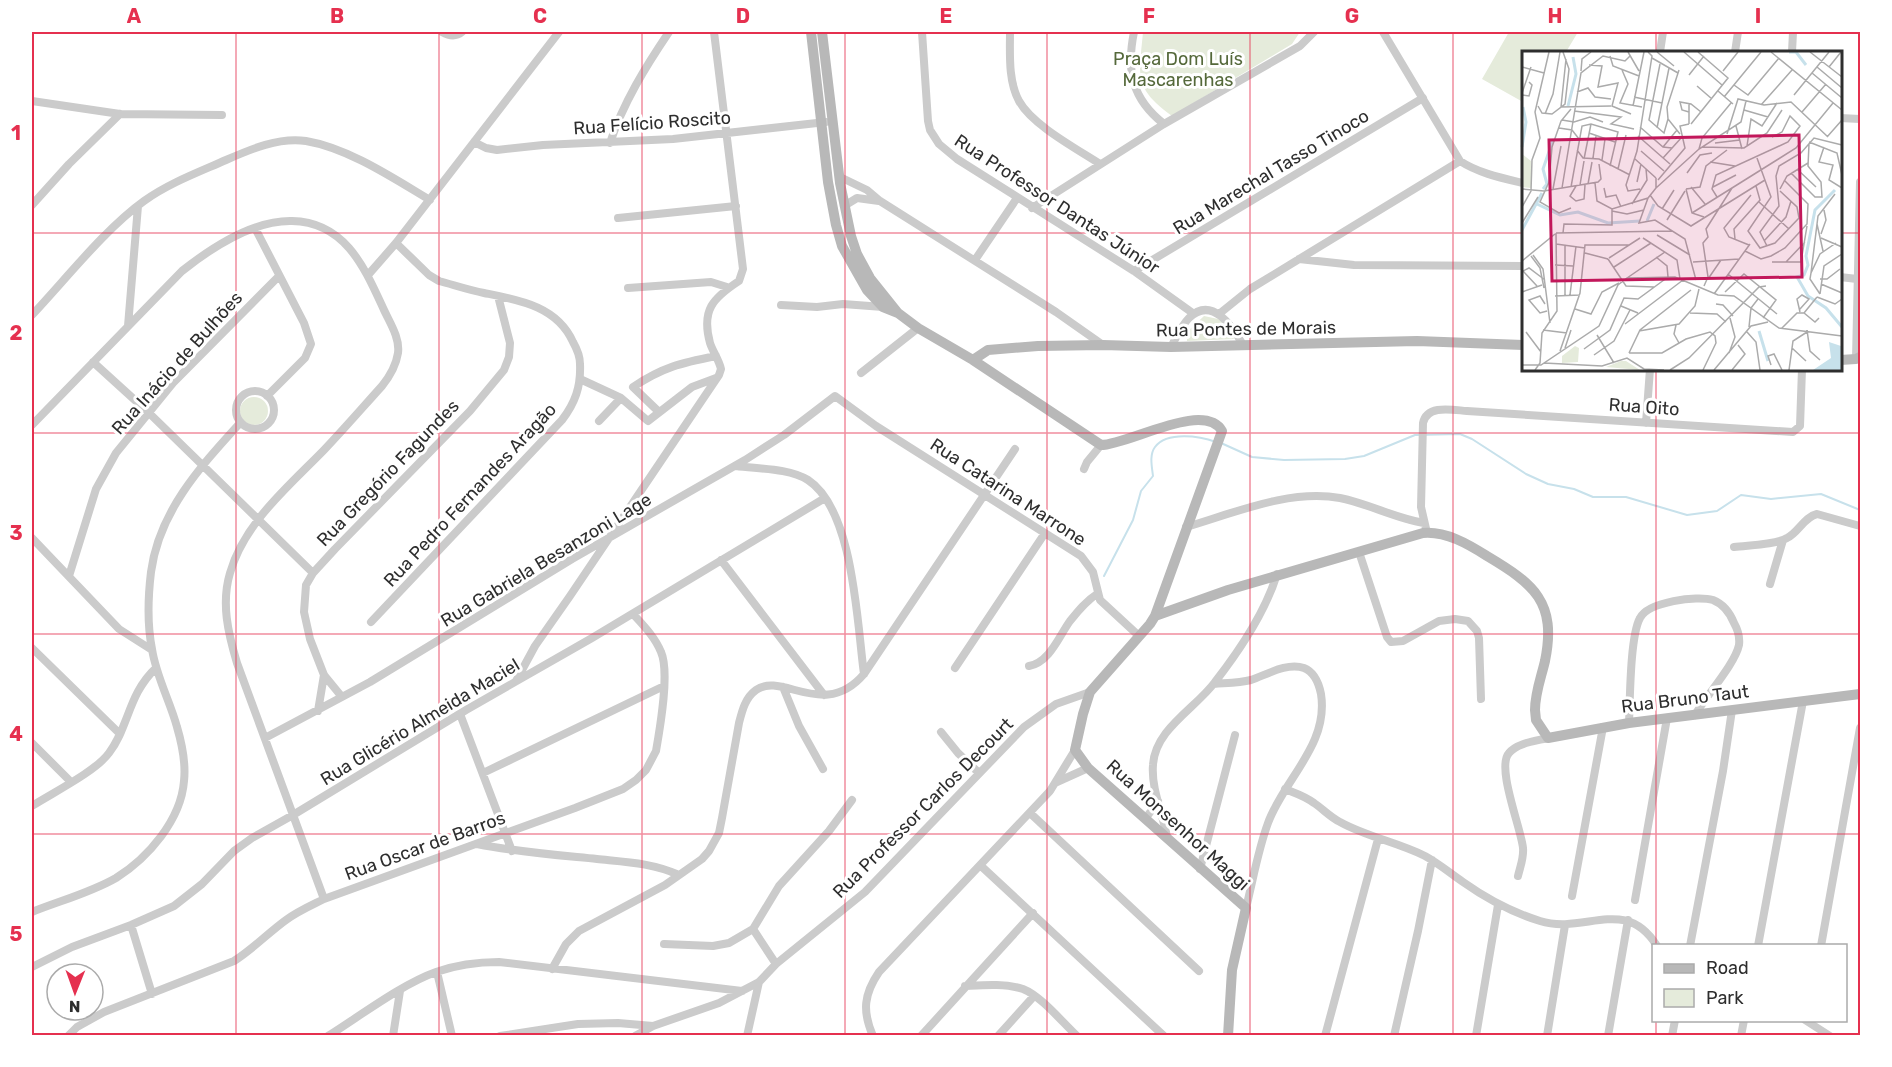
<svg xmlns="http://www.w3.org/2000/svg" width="1892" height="1067" font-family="Rubik,sans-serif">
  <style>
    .green { fill: #e5ebdb }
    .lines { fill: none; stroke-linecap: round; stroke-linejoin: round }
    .stream { stroke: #c7e1eb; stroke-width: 2 }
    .street { stroke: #cbcbcb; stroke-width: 8 }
    .secondary { stroke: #b8b8b8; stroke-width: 10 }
    .grid { fill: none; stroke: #e5304f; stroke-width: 1.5; stroke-opacity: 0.55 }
    .labels { text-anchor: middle; stroke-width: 6; stroke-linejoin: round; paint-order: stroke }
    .park-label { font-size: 18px; fill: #55693b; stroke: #fff }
    .street-label { font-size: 18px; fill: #2e2e2e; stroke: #fff }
    .inset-river { fill: none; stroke: #c7e1eb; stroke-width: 3 }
    .inset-road { fill: none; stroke: #ababab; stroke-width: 1.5 }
    .view { fill: #c2185b; fill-opacity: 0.15; stroke: #c2185b; stroke-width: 3 }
    .inset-edge { fill: none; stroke: #2e2e2e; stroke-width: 3 }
    .neatline { fill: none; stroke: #e5304f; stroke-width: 2 }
    .grid-label { font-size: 20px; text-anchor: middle; font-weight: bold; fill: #e5304f }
  </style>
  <rect width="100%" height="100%" fill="#fff"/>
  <!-- green -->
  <path class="green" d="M1143,32h157l-8,12 -120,72c-39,-29 -33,-39 -29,-84z
    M1509,32h69l-12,20h-43v50l-41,-23z
    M1204,316l19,4 11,19 -47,2v-9z
    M240 411a14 14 0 1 1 28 0a14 14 0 1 1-28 0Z"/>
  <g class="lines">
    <!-- stream -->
    <path class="stream" d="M1221,443l31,14 32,3 61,-1 19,-3 51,-21 45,-1 12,5 54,35 22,10 26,5 19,8h33l61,18 30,-4 24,-16 30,4 50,-5 39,16
      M1104,576l29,-56 8,-29 12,-15c-1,-9 -4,-21 2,-29 12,-16 45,-11 61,-5"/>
    <!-- street -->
    <path class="street" d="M442,32c7,4 14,5 20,0
      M922,32l6,89 2,9 9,14 18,15 177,112 60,43
      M1010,32c0,21 -2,49 9,69 13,24 58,48 81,63
      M1134,32c-8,39 -2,67 30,92
      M1383,32l77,129c18,12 42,17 63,22
      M1660,52l3,-20
      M1735,52l3,-20
      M1792,52l1,-20
      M32,101l88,13 102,1
      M1840,118l20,1
      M474,142l12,6 11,2 46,-5 130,-6 153,-17
      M610,143c13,-40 36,-77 59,-111
      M840,177l27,13 13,11 176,111 47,33
      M32,205l37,-41 51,-50
      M844,206l13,-8 22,3
      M1032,208l132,-84 136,-78 14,-14
      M618,218l118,-12
      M255,228l49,95 7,21 -6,14 -38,38
      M1299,259l55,6 169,1
      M975,260l42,-62
      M1134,271l289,-173
      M368,275l28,-32 163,-211
      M1840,277l17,2
      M628,288l83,-6 16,5
      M781,305l36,2 26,-3 40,3
      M1219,314l31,-25 210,-128
      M32,315c34,-36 73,-86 112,-114 25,-18 55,-29 82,-41 25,-11 53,-23 80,-19 42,7 87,37 124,59
      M128,326l10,-120
      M1171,347c5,-9 10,-21 18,-29 23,-23 44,9 54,27
      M1856,359l4,-177
      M93,362l55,50 165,161
      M861,373l57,-45
      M580,379l41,19
      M236 410a19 19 0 1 1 38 0a19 19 0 1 1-38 0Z
      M659,412l-26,-25c30,-20 48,-24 83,-31
      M599,421l22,-23 27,23 44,-34 24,-9
      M1646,423l4,-54
      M32,425l150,-154c29,-23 71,-51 110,-50 54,1 73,48 92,89 6,13 16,28 14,43 -2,13 -8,23 -16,33 -19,21 -38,43 -58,64 -35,36 -80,73 -94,123 -9,30 -2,60 7,90l87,236
      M736,466c22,3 53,2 72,14 46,30 49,144 56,194
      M1084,469l3,-7 14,-17
      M1186,527c48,-14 103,-38 154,-29 29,6 55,20 84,25
      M1427,533l-6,-26 2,-84c4,-19 30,-13 44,-12l326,21 7,-6 2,-57
      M32,538l87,91 33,21
      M1734,547c15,-2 41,-2 53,-9 12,-6 17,-21 30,-24l43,12
      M1359,552l28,85 4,5 12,-1 36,-20 16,-2 13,2 9,10 2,7 2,61
      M721,560l103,135
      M69,576l27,-87 20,-36 57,-70 106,-107
      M1770,584l13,-44
      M371,622l191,-202c13,-17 19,-33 18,-56 0,-7 -3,-15 -7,-22 -16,-36 -54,-42 -89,-49 -15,-3 -30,-8 -45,-12l-10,-6 -33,-32
      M32,648l87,85
      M1029,666c21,-4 30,-30 41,-45 8,-10 16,-20 27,-27
      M955,668l90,-135
      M516,681l19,-35 35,-50 149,-221 2,-6c-2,-9 -8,-17 -11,-26 -9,-33 3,-45 29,-62l4,-12 -29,-237
      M1214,684c12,-1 25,-1 37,-4 15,-5 36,-18 53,-12 10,4 15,16 17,26 8,51 -37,85 -53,129 -10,27 -15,57 -22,85
      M783,687l16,39 24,43
      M342,697l-18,-22 -14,-36 -6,-27 2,-27 7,-12 22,-24 135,-138 34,-41 5,-13 1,-14 -12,-47
      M318,711l6,-36
      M460,714l52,137
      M1629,723c1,-23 1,-87 11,-105 8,-16 57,-23 73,-18 10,4 17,13 21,23 4,7 6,14 5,22 -4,19 -33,51 -44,70
      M941,732l17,21 21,20
      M265,738l105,-56 202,-123 173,-99 39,-25 51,-39 41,30 205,130 12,16 7,28 39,36
      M32,743l39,39
      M483,773l181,-87
      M1057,782l31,-14
      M1285,789c10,4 20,7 29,14 9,6 16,14 26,19 27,15 57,20 85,34 13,7 25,17 38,26 24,17 48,30 77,39 45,14 85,-26 117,25
      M32,806c20,-13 63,-34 77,-53 20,-26 19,-59 47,-85
      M1030,813l169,158
      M1146,818l12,-17
      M1167,837c-4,-23 -16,-48 -14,-72 2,-36 43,-57 62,-83 25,-32 50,-69 62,-108
      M477,844c40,8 80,11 120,15 29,3 56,4 82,16
      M980,865l184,171
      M1200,869l35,-134
      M1518,876c2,-9 6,-18 5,-28 -2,-20 -27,-81 -14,-95 8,-10 27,-12 39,-15
      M1572,896l31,-169
      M1635,900l32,-182
      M32,912c27,-11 58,-19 84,-34 32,-20 65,-58 68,-97 2,-18 -2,-37 -7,-54 -7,-26 -21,-51 -25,-78 -5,-25 -4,-52 -1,-77 8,-61 50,-106 89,-149
      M131,925l21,69
      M753,929l23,35
      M664,944l49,2 16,-3 24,-14 26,-43 50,-55 23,-31
      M1690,946l33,-175 9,-61
      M1758,946l45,-245
      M1821,946l39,-218
      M32,967l40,-20 59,-22 43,-19 28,-22 32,-33 18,-13 41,-23 173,-105 126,-72 233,-140
      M552,969l14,-25 13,-13 86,-46 37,-26 7,-8 10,-18 3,-15 17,-95c3,-12 6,-25 17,-33 26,-19 68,31 108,-16l151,-225
      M437,972l15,64
      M965,986c18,-1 40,-3 58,3 18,7 39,33 54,47
      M1805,1020l25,16
      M68,1036l9,-9 27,-15 130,-51c19,-12 34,-28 52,-41 12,-9 24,-14 38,-21l251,-91 48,-19 13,-9 10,-10 10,-19c4,-23 14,-79 5,-99 -6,-15 -18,-27 -28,-38
      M328,1036c32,-20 74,-52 108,-64 20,-7 42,-10 63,-10l243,29
      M393,1036l7,-45
      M500,1036l78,-12 40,-1 35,3
      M635,1036l18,-10 66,-23 40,-21 17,-18 89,-72 159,-165 32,-23 34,-12
      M747,1036l12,-54
      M873,1036c-11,-25 -9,-42 6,-64l171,-181 25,-41
      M921,1036l112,-123
      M998,1036l36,-40
      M1325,1036l53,-197
      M1394,1036l24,-105 14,-71
      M1476,1036l22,-131
      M1547,1036l18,-111
      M1608,1036l20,-116
      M1672,1036l3,-16
      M1741,1036l3,-16"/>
    <!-- secondary -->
    <path class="secondary" d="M811,32l17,150 8,43 6,21 25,44 16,17 15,6 20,15 55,32 128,85c27,0 103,-45 121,-14l-67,185 -5,8 -60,68 -7,22 -8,36 13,18 158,140 -14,62 -4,66
      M822,32l18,151 11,53 6,18 13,24 28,35
      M973,360l15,-10 50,-4 65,-1 68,2 246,-6 106,4
      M1840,360l16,-1 4,-2
      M1155,616l73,-26 195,-57c23,-2 45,11 64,23 47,28 70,46 58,105 -4,17 -10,32 -10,49l1,10 12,18 81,-15 231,-29"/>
  </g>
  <!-- grid -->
  <path class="grid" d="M236,32v1004M439,32v1004M642,32v1004M845,32v1004M1047,32v1004M1250,32v1004M1453,32v1004M1656,32v20M32,233h1491M1840,233h20M1656,369v577M32,433h1828M32,634h1828M32,834h1828M1656,1020v16"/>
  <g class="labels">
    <!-- park labels -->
    <g class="park-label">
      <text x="1178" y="65">Praça Dom Luís<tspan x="1178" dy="21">Mascarenhas</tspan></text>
    </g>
    <!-- street labels -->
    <g class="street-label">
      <text transform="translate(652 123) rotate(-4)" y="6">Rua Felício Roscito</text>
      <text transform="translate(1271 172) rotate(-31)" y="6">Rua Marechal Tasso Tinoco</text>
      <text transform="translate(1057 204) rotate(33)" y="6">Rua Professor Dantas Júnior</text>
      <text transform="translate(1246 329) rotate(-1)" y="6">Rua Pontes de Morais</text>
      <text transform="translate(177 363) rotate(-48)" y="6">Rua Inácio de Bulhões</text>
      <text transform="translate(1644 407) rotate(4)" y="6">Rua Oito</text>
      <text transform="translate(388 473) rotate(-46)" y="6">Rua Gregório Fagundes</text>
      <text transform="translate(1008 492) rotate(33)" y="6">Rua Catarina Marrone</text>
      <text transform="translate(470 495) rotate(-47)" y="6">Rua Pedro Fernandes Aragão</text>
      <text transform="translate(546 560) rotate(-31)" y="6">Rua Gabriela Besanzoni Lage</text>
      <text transform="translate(1685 699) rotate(-7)" y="6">Rua Bruno Taut</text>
      <text transform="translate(420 722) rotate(-31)" y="6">Rua Glicério Almeida Maciel</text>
      <text transform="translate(923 808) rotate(-45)" y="6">Rua Professor Carlos Decourt</text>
      <text transform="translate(1178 825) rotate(42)" y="6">Rua Monsenhor Maggi</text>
      <text transform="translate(425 846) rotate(-20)" y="6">Rua Oscar de Barros</text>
    </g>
  </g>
  <!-- overview -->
  <g transform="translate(1522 51)">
    <rect width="320" height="320" fill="#fff"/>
    <path d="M0,103l9,7v27l-9,-1zM53,295l4,2 -1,14 -16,1v-7zM104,310l14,9 -34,-3 15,-6z" fill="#e5ebdb"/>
    <path d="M307,291l12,4v24h-28l18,-12z" fill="#c7e1eb"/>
    <path class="inset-river" d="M267,1h7l10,13M46,55l8,-32 -3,-17M0,96l4,-25 -3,-15M21,138l4,-5 -4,-15 10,-29M313,139l-20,20 -9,46 2,9 -4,10 -7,2 11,19 18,12 16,19M15,153l23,11 18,-3 30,11 32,-2M125,170l7,-17M0,179l20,-37M237,280l9,30"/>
    <path class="inset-road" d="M106,1l11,19M135,1l17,14M162,1l38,33M249,1l71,58M288,1l32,25M88,5l3,10 26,10M130,7l26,15M44,8l-5,48 50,-1M138,13l-11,56 15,13 4,-14M67,14l13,1 -4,21 20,-4 -6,23 19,8M0,16l22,6M295,16l25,21M307,16l12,-15M100,19l6,14 -8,19 22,4M157,19l-12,37 1,12 12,15M59,20l1,-12 9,-7M201,20l15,-19M290,22l30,25M167,24l15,-19M212,34l14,10 31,-37M175,35l15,13M196,40l15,13M55,41l11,-4 7,9 16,2M0,42l9,-26M0,44l7,1 3,-11 -3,-3M272,44l35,-43M112,46l28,6M202,46l37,-45M167,52v21M239,54l31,-35M16,55l4,7 10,1 13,-10 4,-35 -6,-17M111,55l11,-54M222,59l24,7M52,60l47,6 -10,7 23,5M167,61l-7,-2 -2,-8 11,2 10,8M280,61l24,-28M23,63l8,-20 7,-42M40,69l12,2 16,-5 13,5M169,73l37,-46 -30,-26M214,75l6,23M118,76l23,20 9,1M37,77l13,2 7,9M135,77l12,-60M67,82l26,9M205,83l11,-35 26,6 27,-3 37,35M116,85l32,28M305,86l15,-17M287,91l28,11 5,22M193,92l25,-3M225,95l4,-27 11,7 15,-23M141,96l14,-17M180,96l42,1 23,-15 15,-23M302,96l-5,15 14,3 -4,15 13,8M177,98l3,-11 29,-35M55,99l6,8 16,1 31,16M119,100l23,20M71,107l3,-22M141,107l19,-21M235,107l14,39 -23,34 12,17 15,-5 24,-25 -2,-11 -17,-16M62,108l7,-35M113,108l21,19M80,109l3,-21M188,111l25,4M96,118l8,-34M276,119l18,17M165,122l13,-18 12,-2M269,122l24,24h7l-1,-15 -13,-16 1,-22M136,129l27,-32 -5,-22 9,-2M115,131l4,-18M73,132l2,18 15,8 36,-11 8,-10v-10M66,133l4,-22M58,134l4,-24M54,135l-6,10 6,5 8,-2 1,-14M49,136l11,-61 9,-2 27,8 -8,34M169,136l14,17M191,136l23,-12M40,137l19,-115 22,-17 22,5 5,-5M82,137l2,9 10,-2 5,12M134,137l43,-39 42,-27 5,-21M0,138l22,2 54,-9 3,-3 -2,-15M31,138l8,-43M118,138l-12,2 -2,-6 11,-34 15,-95 -4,-4M164,138l14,-2 6,-21 21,-16M164,138l6,24 12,4M258,138l7,-13 21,-13M128,144l8,11 33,20 74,-46M195,146l-5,-8 4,-14 72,-33 12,-16 -10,-10 -8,16 -10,5M126,147l-9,25 16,-3 30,19 11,41M237,151l30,27M110,153l15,-24 -1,-11M0,156l9,-16 1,-31 8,-22 -5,-26 14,-60M49,157l-12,5 -19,-11 9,-20 3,-35 9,-26 10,-12M140,158l12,-19M90,160l15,3 17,-4M170,162l104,-65 37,-45M145,169l18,-29M0,172l16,-26M295,173l6,27M34,182l116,-2M41,182l1,-9 48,1v-16M299,183l5,-14 -2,-10M135,184l33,20M121,187l34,22 3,19M299,187l21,9M213,188l-1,-10 26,-29 -4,-14M242,190l22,-24 5,-16M34,193l29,4M227,194l-20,-8 -5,-9 27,-33M245,195l-7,-14 19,-26 -3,-30 3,-10 22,-13 13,-15 28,7M223,200l16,8 10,-3 14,-8 22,-24 1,-20 -24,-24M63,202l23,6M11,204l10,14 7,54M9,205l9,12 4,20M87,207l31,-20M86,208l18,27 28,1M0,210l33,-27M171,211l46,-3M250,211h29l6,-36M264,211l19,-20M33,214l18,1M92,216l37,-24M289,222l7,-57 17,-22M206,223l49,40M105,227l38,-26M186,228l13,-19M298,228h7l13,-10M299,233l21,9M15,235l-14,-15 6,-3 16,12M182,235l4,-9 -5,-34 5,-6 -2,-8 26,-41M0,241l20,-7M203,241l19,-18 32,26 -13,18M192,243l36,-50M298,243l-10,-15 1,-6 9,-19 16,-11M298,243l4,-28 18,-12M43,244v-50M48,244l6,-49M33,245l25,-1M295,246l18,7 7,-5M23,253l-5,-8 -11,4 11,13 7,-2M194,253l7,1 10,11M99,255l17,7M53,258l16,5 11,-22 17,-9M278,261l-3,-13 5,-4 7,4 -9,10M168,262l27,1 9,8M282,262l13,-16M103,273l58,-44M154,274l-2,9 5,9M227,276l2,-19 7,-9M260,277l15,-15h7l11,9 4,-4M21,279l24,3M285,279l3,21 10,9M117,280l40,-7 16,-18 4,-17M4,281l15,20M225,281l9,10 4,28M75,284l17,28M43,297l6,-18M270,297l14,13M62,298l26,-19 14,-32 14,1 30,-22 -1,-11 -11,-9M38,300l20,-58 5,-48h44M107,302h33l24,-14 24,-7 5,4 1,7 -13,27M107,302l11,-23 51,-40M207,302l6,-16 -5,-19M72,304l20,-14 16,-31M22,312l58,3 25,-8 17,11 20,1M0,314h19l58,-39 19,-41 9,-7 48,-1 43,18 16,1 45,32 63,8M249,314l-3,-9 6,-2 8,16M13,319l5,-7 2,-30 15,-22 -1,-78M148,319l19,-12 70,-71 7,-1M192,319l37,-44 17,-4M210,319l13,-16 -7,-9M267,319l4,-29 14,-9"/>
    <path class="view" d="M277,84l3,142 -250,4 -3,-141z"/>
    <rect width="320" height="320" class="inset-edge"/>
  </g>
  <!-- border -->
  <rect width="1892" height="1067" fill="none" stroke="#ffffff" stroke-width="66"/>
  <!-- legend -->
  <rect x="1652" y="944" width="195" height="78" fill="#ffffff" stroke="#ababab" stroke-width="1.5"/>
  <rect x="1664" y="964" width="30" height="9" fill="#b8b8b8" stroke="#ababab" stroke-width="1.5"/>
  <text x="1706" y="974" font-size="18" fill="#2e2e2e">Road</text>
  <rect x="1664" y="989" width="30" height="18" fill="#e5ebdb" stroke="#ababab" stroke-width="1.5"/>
  <text x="1706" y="1004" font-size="18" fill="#2e2e2e">Park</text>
  <!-- north arrow -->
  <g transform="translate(75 992) rotate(181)"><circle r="28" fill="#ffffff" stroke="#ababab" stroke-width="1.5"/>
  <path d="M0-4.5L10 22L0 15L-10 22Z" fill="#e5304f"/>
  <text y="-9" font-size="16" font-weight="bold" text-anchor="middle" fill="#2e2e2e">N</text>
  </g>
  <rect x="33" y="33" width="1826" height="1001" class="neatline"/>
  <g class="grid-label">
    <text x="134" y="23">A</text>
    <text x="337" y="23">B</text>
    <text x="540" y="23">C</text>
    <text x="743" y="23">D</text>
    <text x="946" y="23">E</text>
    <text x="1149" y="23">F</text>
    <text x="1352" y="23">G</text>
    <text x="1555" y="23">H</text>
    <text x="1758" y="23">I</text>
    <text x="16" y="140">1</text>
    <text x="16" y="340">2</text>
    <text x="16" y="540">3</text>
    <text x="16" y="741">4</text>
    <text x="16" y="941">5</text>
  </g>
</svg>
